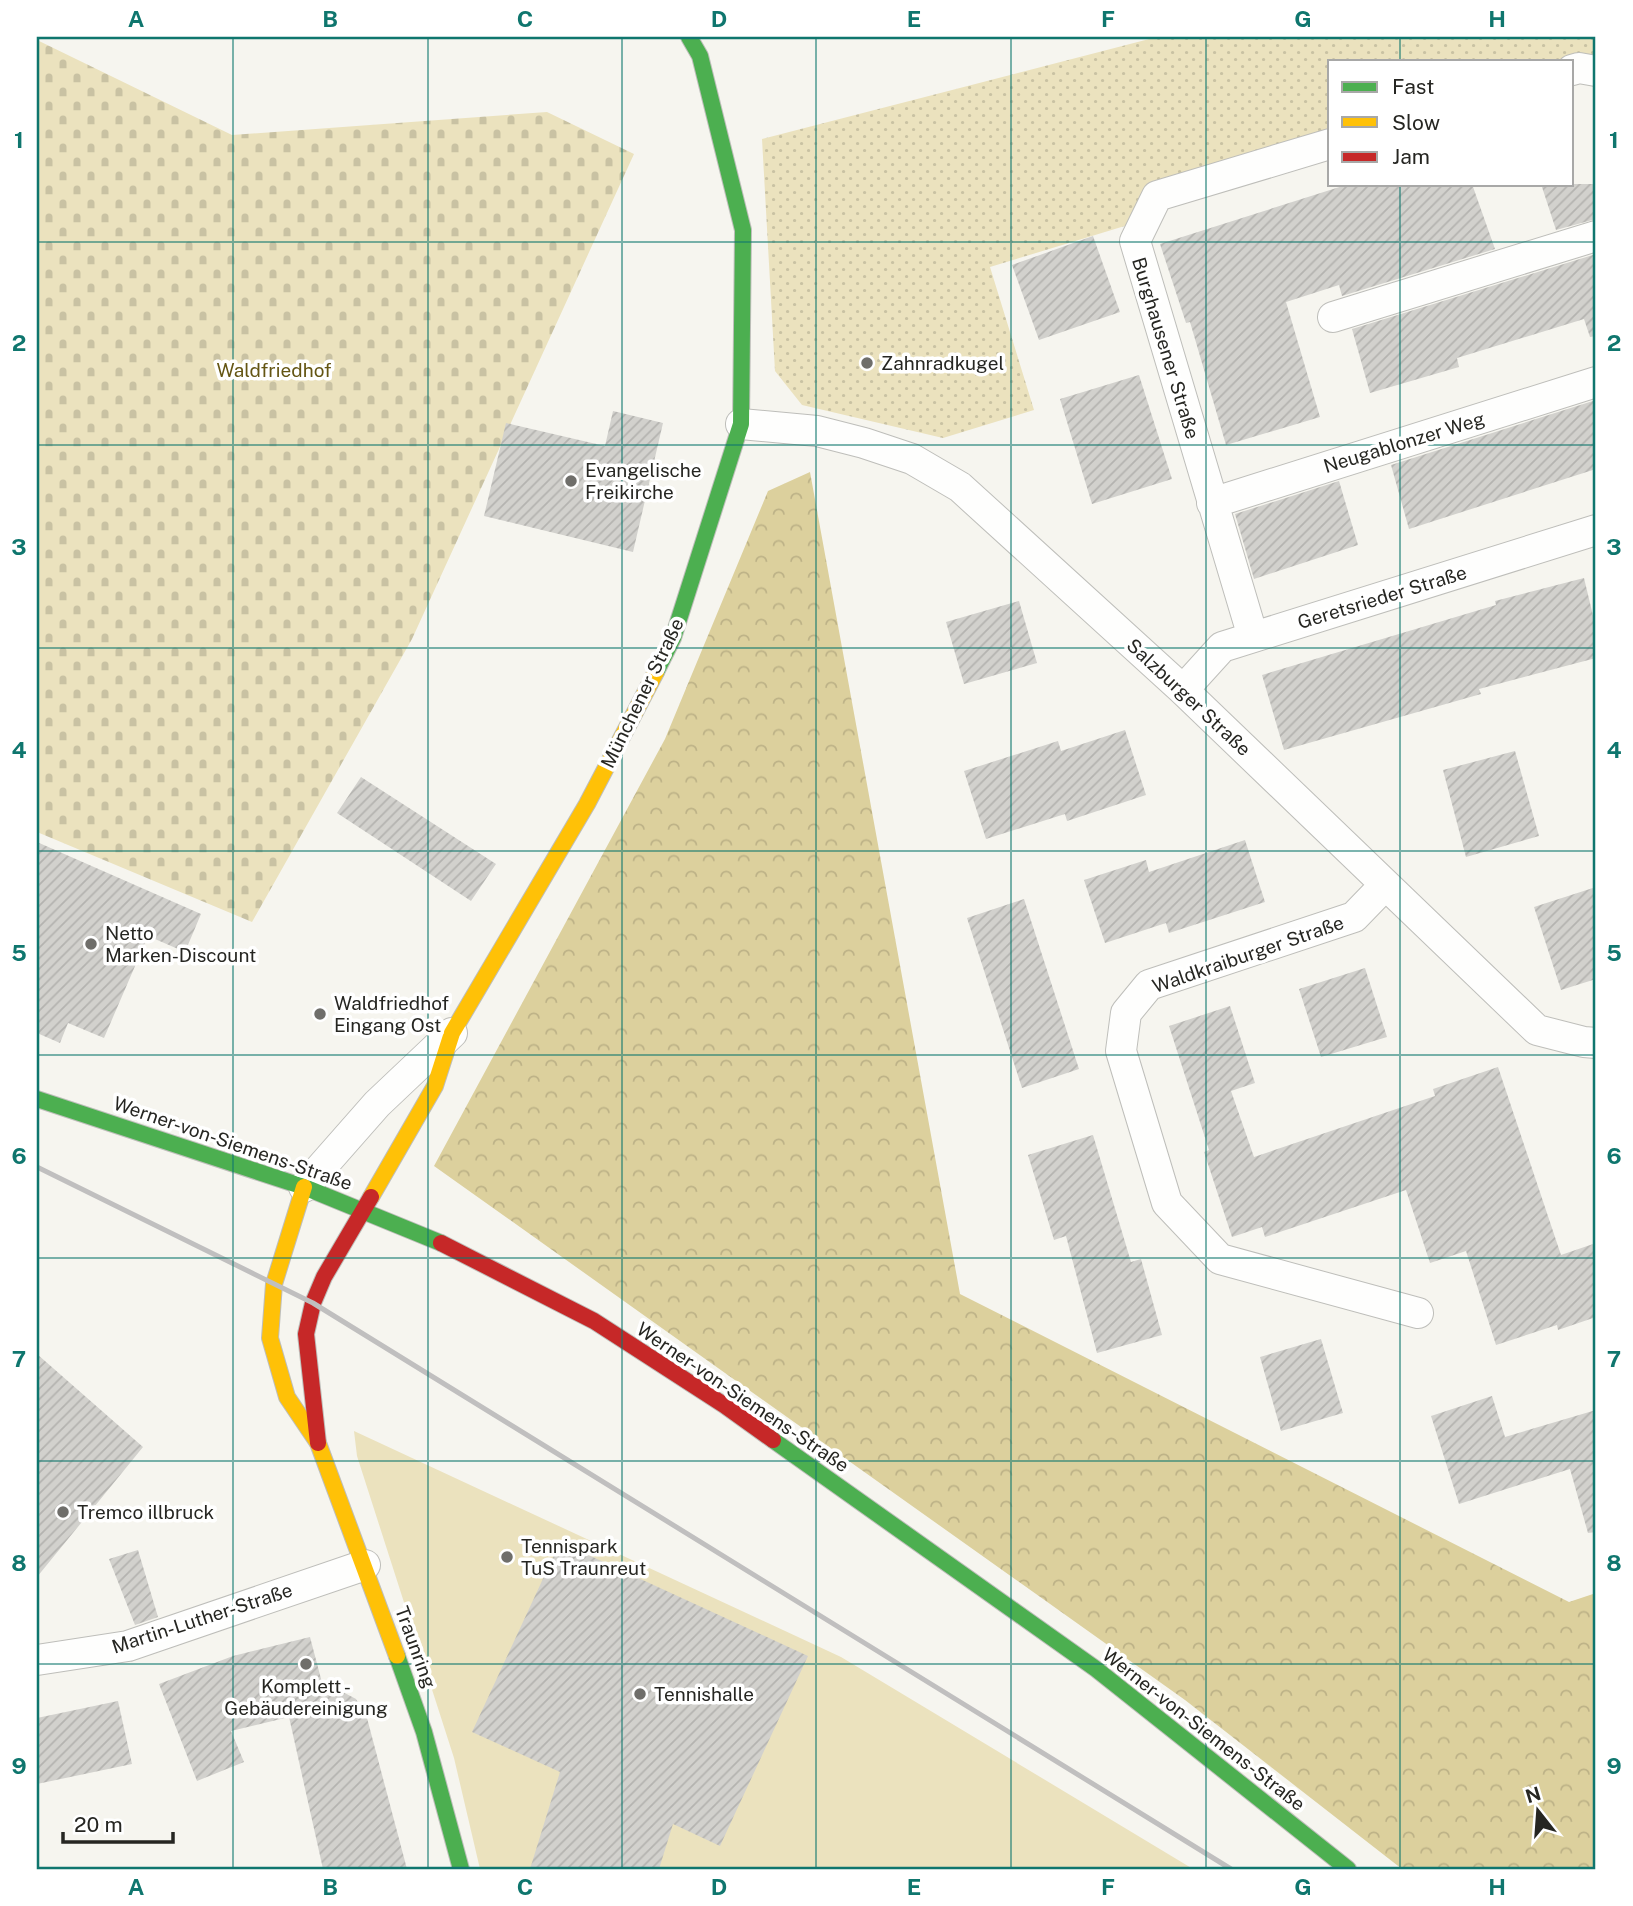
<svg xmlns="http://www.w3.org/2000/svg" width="1633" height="1906" font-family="'Public Sans',sans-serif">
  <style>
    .grass { fill: url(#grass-dots) }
    .forest { fill: url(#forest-crowns) }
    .cemetery { fill: url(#cemetery-stones) }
    .pitch { fill: #ebe2be }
    .building { fill: url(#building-hatch) }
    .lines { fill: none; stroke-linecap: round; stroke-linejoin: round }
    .street-casing { stroke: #bebeba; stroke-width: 32 }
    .fast-casing { stroke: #bebeba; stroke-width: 18 }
    .slow-casing { stroke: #bebeba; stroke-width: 18 }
    .jam-casing { stroke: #bebeba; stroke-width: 18 }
    .street { stroke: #fefefd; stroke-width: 30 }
    .fast { stroke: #4caf50; stroke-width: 16 }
    .slow { stroke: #ffc107; stroke-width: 16 }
    .jam { stroke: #c62828; stroke-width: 16 }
    .rail { stroke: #c0bfbf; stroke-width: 5 }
    .grid { fill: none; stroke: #0f766e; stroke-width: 2; stroke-opacity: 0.55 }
    .poi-dot { fill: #6f6e6a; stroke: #fff; stroke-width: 2.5 }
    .labels { text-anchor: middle; stroke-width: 7; stroke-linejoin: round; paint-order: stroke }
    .street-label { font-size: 19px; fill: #262622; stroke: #fff }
    .poi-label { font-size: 19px; fill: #262622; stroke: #fff; text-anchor: start }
    .park-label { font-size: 19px; fill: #645513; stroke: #fff }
    .neatline { fill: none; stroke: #0f766e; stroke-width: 2.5 }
    .grid-label { font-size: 23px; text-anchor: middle; font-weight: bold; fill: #0f766e }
  </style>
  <defs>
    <pattern id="grass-dots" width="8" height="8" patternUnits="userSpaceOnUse" patternTransform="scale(1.75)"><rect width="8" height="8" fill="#ebe2be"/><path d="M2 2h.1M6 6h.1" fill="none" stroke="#c9c2a3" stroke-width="1.8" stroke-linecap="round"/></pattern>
    <pattern id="forest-crowns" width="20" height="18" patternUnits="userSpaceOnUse" patternTransform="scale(1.75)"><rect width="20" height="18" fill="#dcd09d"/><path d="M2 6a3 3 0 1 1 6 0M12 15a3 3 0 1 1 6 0" fill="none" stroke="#bdb287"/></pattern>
    <pattern id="cemetery-stones" width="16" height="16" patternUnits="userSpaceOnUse" patternTransform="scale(1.75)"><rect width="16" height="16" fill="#ebe2be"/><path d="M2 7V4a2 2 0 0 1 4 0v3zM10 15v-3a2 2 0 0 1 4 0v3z" fill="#c9c2a3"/></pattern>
    <pattern id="building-hatch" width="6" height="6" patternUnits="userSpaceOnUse" patternTransform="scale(1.75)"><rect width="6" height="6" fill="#d2d1cd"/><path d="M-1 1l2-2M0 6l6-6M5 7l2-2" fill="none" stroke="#b4b3b0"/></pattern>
  </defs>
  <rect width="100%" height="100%" fill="#f6f5ef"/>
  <!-- grass -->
  <path class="grass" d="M1157,37h439v19l-24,5h-242v75l-202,89 -138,42 44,143 -91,28 -141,-33 -27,-34 -13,-232z"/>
  <!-- forest -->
  <path class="forest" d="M810,472l150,822 609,308 27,-9v276h-194l-217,-169 -751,-534 231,-427 103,-248z"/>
  <!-- cemetery -->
  <path class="cemetery" d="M37,40l195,95 315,-23 87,42 -222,485 -160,283 -215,-90z"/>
  <!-- pitch -->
  <path class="pitch" d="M354,1431l487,226 352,212h-713l-26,-111 -97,-302z"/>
  <!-- building -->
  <path class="building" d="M1349,184h123l23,65 -153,47 -3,-11 -53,17 34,115 -94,28 -36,-123 -4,1 -26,-79z
    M1541,184h55v35l-40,11z
    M1093,236l27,76 -81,28 -27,-75z
    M1596,254v82l-6,1 -6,-18 -127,39 2,9 -89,26 -18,-64z
    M1139,375l33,104 -80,25 -32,-105z
    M1596,400v69l-187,60 -18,-64z
    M613,411l50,12 -30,129 -149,-36 22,-93 99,23z
    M1339,481l19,64 -104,34 -19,-65z
    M1584,578l12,50v30l-117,31 2,5 -197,56 -22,-75 234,-70 -1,-4z
    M1019,601l18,62 -73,21 -18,-62z
    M1125,730l21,65 -79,26 -2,-7 -79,25 -22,-68 94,-30 3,10z
    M1515,751l24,85 -73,21 -23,-87z
    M361,777l135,87 -25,37 -134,-88z
    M1245,840l20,62 -96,31 -3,-10 -61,20 -21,-63 62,-20 3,12z
    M37,842l164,72 -16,38 -37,-16 -44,102 -36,-15 -8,20 -23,-10z
    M1596,887v92l-35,11 -27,-83z
    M1024,899l55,170 -57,19 -55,-170z
    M1365,968l22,69 -66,20 -22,-68z
    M1230,1006l25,77 -24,8 23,66 181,-61 -2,-7 65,-22 63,188 35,-12v74l-38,13 -1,-5 -61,20 -30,-94 -36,12 -24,-73 -141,47 -3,-10 -30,10 -28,-85 5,-2 -40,-124z
    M1093,1135l38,127 10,-3 21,76 -65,18 -31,-117 -12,4 -26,-85z
    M1321,1339l22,74 -62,18 -21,-74z
    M37,1354l106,93 -106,130z
    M1492,1396l13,41 91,-27v122l-8,1 -18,-64 -111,35 -28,-88z
    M560,1542l248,114 -88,190 -47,-22 -14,45h-129l30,-97 -88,-40z
    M138,1550l20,67 -23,8 -26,-66z
    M310,1637l15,57 16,-3 15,8 11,19 40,151h-84l-34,-152 -58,14 13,31 -47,19 -38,-97 74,-28z
    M118,1701l14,63 -95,20v-66z"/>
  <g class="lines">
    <!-- street casing -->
    <g class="street-casing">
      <path id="street" d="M1572,70l7,-2 17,3
        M1333,317l263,-81
        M741,424l76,7 47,12 48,16 48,28 223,203 354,340 47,12 12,1
        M1212,503l384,-121
        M1253,637l-118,-396 22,-45 173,-52
        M1183,690l39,-43 374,-117
        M1385,885l-31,32 -205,68 -23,28 -5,38 46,152 53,56 198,54
        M304,1187l73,-83 75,-71
        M37,1660l91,-14 237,-81"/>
    </g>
    <!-- fast casing -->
    <g class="fast-casing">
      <path id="fast" d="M656,672l17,-34 68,-214 2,-194 -43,-174 -11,-19
        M37,1099l267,88 137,56
        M773,1440l323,229 252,200
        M397,1656l27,76 37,137"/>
    </g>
    <!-- slow casing -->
    <g class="slow-casing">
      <path id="slow" d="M304,1187l-30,97 -4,54 17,59 31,46 79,213
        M371,1197l64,-111 17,-53 135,-229 69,-132"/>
    </g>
    <!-- jam casing -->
    <g class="jam-casing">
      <path id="jam" d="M441,1243l153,78 130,84 49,35
        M318,1443l-12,-109 7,-31 11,-26 47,-80"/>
    </g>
    <!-- street -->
    <use href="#street" class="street"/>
    <!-- fast -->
    <use href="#fast" class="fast"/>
    <!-- slow -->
    <use href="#slow" class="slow"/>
    <!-- jam -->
    <use href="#jam" class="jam"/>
    <!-- rail -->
    <path class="rail" d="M37,1167l276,136 918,566"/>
  </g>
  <!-- grid -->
  <path class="grid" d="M233,37v1832M428,37v1832M622,37v1832M816,37v1832M1011,37v1832M1206,37v1832M1400,37v24M1400,184v1685M37,242h1559M37,445h1559M37,648h1559M37,851h1559M37,1055h1559M37,1258h1559M37,1461h1559M37,1664h1559"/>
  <!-- markers -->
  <g class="poi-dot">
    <circle cx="867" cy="363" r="7"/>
    <circle cx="571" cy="481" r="7"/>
    <circle cx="91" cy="944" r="7"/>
    <circle cx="320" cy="1014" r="7"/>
    <circle cx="63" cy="1512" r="7"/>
    <circle cx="507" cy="1557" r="7"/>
    <circle cx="306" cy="1664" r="7"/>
    <circle cx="640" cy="1694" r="7"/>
  </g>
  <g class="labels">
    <!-- street labels -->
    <g class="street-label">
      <text transform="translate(1166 348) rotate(73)" y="7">Burghausener Straße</text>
      <text transform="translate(1404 442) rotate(-17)" y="7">Neugablonzer Weg</text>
      <text transform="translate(1382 597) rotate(-17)" y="7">Geretsrieder Straße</text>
      <text transform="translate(642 693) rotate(-64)" y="7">Münchener Straße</text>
      <text transform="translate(1189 697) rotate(43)" y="7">Salzburger Straße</text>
      <text transform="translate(1248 954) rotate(-19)" y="7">Waldkraiburger Straße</text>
      <text transform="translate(233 1143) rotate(19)" y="7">Werner-von-Siemens-Straße</text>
      <text transform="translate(743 1397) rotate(34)" y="7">Werner-von-Siemens-Straße</text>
      <text transform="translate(202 1618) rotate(-18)" y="7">Martin-Luther-Straße</text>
      <text transform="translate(416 1647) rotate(70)" y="7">Traunring</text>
      <text transform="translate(1204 1729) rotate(38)" y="7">Werner-von-Siemens-Straße</text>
    </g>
    <!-- poi labels -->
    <g class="poi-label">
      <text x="881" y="370">Zahnradkugel</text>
      <text x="585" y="477">Evangelische<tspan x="585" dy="22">Freikirche</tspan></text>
      <text x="105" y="940">Netto<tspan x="105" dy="22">Marken-Discount</tspan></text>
      <text x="334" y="1010">Waldfriedhof<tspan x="334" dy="22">Eingang Ost</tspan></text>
      <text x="77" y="1519">Tremco illbruck</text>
      <text x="521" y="1553">Tennispark<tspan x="521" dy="22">TuS Traunreut</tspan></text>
      <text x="306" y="1693" text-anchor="middle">Komplett -<tspan x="306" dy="22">Gebäudereinigung</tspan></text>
      <text x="654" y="1701">Tennishalle</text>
    </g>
    <!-- park labels -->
    <g class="park-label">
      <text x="274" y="377">Waldfriedhof</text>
    </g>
  </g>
  <!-- border -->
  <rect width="1633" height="1906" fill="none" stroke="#ffffff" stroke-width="77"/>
  <!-- legend -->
  <rect x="1328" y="60" width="245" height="126" fill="#ffffff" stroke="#a8a8a7" stroke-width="2"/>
  <rect x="1342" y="82" width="35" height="10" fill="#4caf50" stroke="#a8a8a7" stroke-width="2"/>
  <text x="1392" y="94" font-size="21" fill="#262622">Fast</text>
  <rect x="1342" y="117" width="35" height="10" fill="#ffc107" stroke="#a8a8a7" stroke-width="2"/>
  <text x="1392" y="130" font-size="21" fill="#262622">Slow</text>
  <rect x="1342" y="152" width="35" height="10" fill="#c62828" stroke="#a8a8a7" stroke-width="2"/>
  <text x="1392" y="164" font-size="21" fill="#262622">Jam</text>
  <!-- north arrow -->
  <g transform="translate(1538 1811) rotate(343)" stroke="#ffffff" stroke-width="5" paint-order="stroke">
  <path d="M0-5L12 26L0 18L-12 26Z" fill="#262622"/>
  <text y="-10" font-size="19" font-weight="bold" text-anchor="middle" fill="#262622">N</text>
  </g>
  <!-- scale -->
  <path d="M63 1832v10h110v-10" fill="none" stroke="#262622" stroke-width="3.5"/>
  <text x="74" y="1832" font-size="21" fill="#262622" stroke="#ffffff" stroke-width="5" paint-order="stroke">20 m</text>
  <rect x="38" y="38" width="1556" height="1830" class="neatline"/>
  <g class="grid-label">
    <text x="136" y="27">A</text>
    <text x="330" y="27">B</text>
    <text x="525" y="27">C</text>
    <text x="719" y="27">D</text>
    <text x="914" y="27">E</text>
    <text x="1108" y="27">F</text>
    <text x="1303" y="27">G</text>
    <text x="1497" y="27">H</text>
    <text x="19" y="148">1</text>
    <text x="1614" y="148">1</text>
    <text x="19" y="351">2</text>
    <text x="1614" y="351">2</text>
    <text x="19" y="555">3</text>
    <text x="1614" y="555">3</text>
    <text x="19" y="758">4</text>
    <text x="1614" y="758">4</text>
    <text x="19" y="961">5</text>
    <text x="1614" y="961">5</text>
    <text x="19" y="1164">6</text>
    <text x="1614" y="1164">6</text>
    <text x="19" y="1367">7</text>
    <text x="1614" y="1367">7</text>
    <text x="19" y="1571">8</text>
    <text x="1614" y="1571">8</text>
    <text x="19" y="1774">9</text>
    <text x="1614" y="1774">9</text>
    <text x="136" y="1895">A</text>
    <text x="330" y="1895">B</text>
    <text x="525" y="1895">C</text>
    <text x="719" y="1895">D</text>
    <text x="914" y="1895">E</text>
    <text x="1108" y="1895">F</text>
    <text x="1303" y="1895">G</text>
    <text x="1497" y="1895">H</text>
  </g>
</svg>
